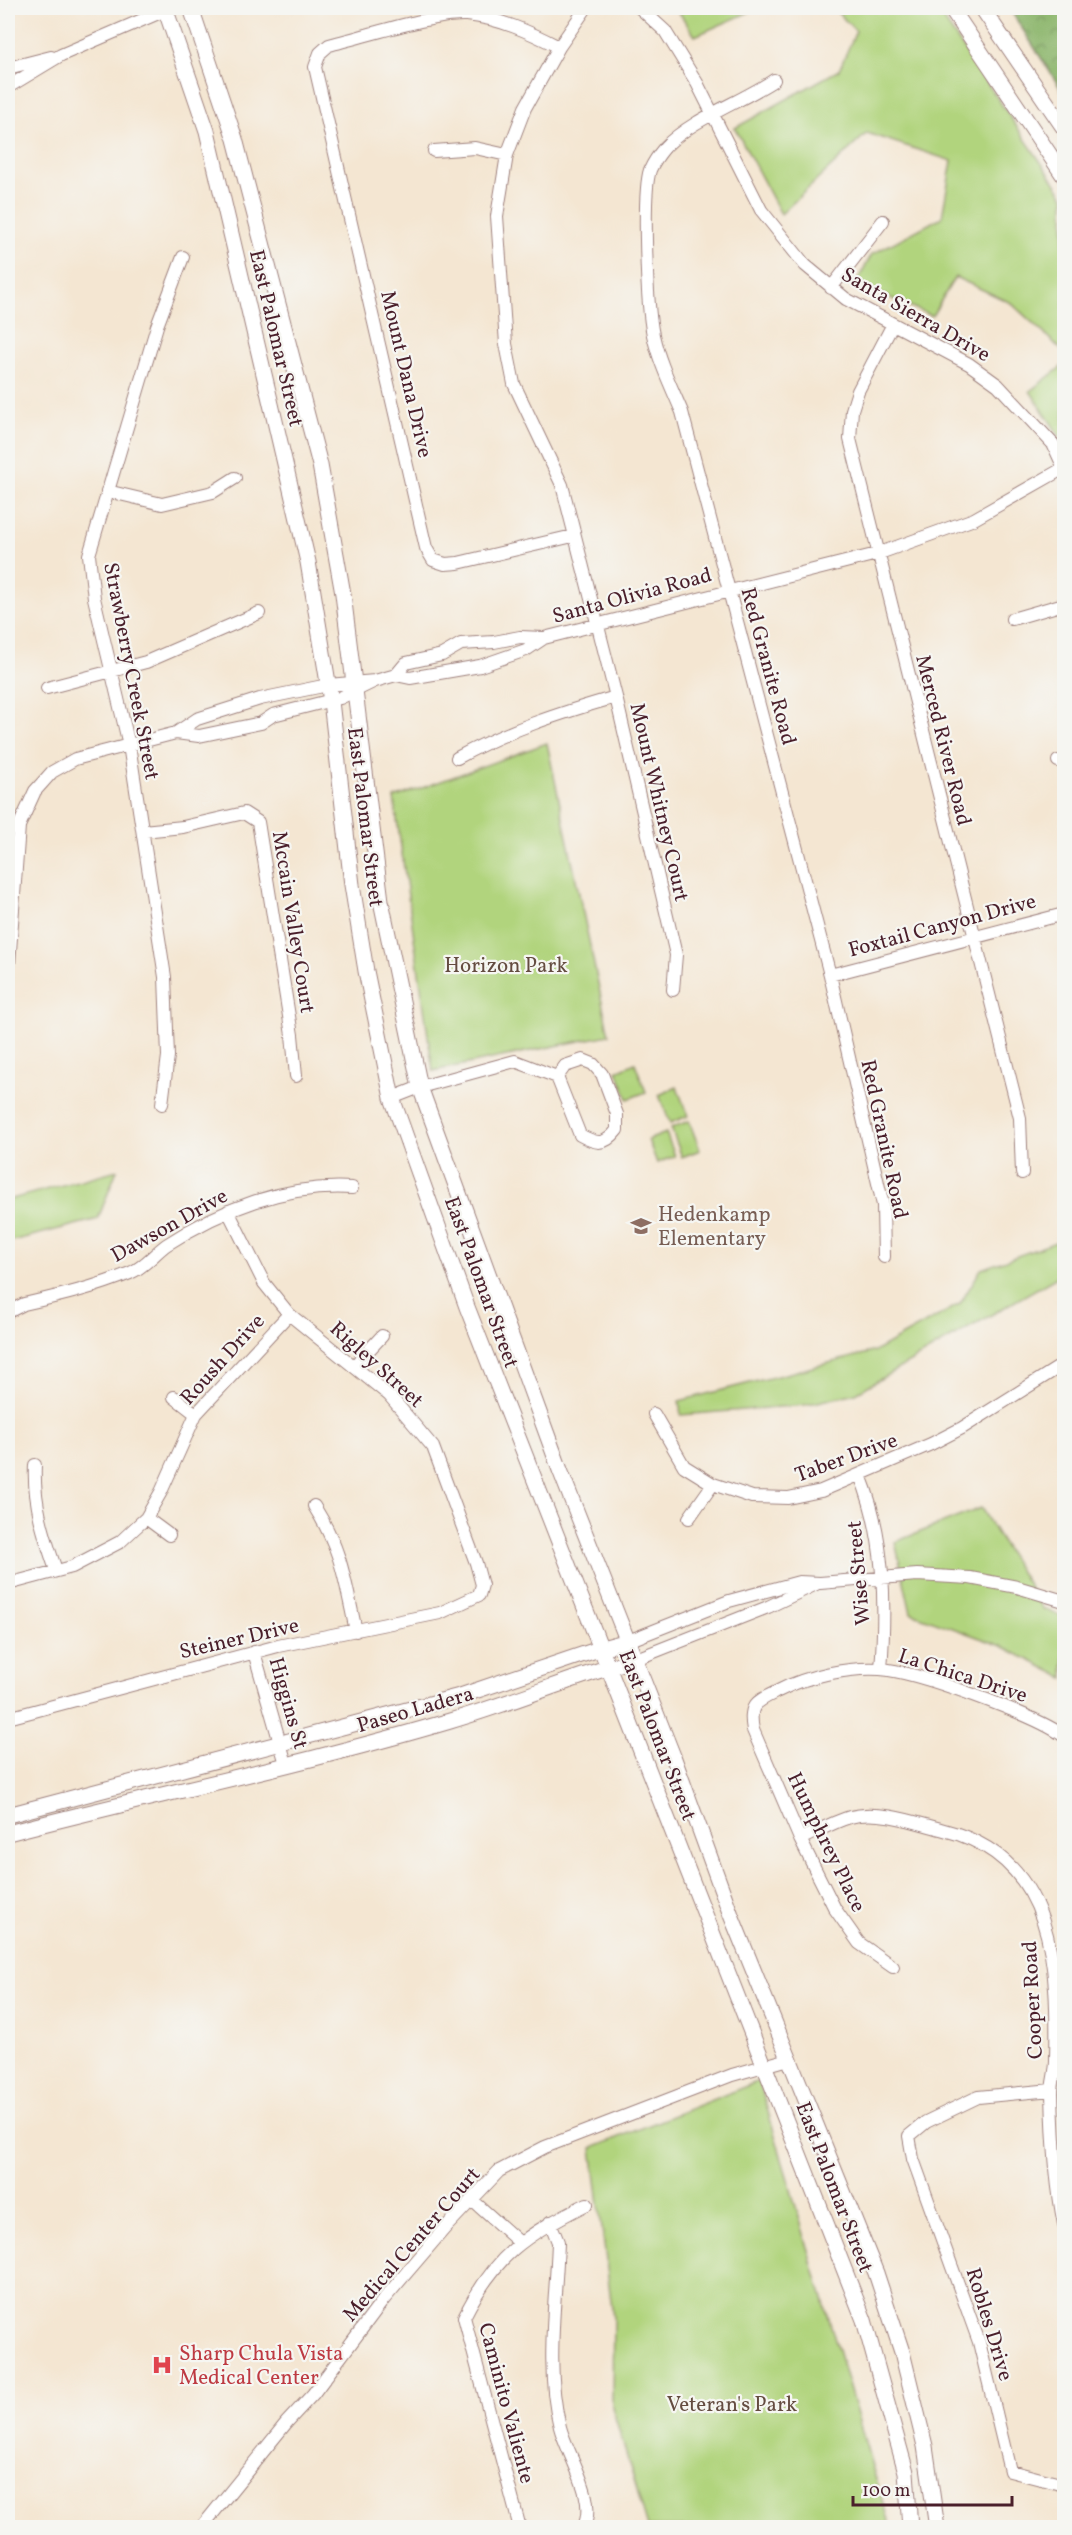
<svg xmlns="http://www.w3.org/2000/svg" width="1072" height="2535" font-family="Vollkorn,serif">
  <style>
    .green { fill: #b1d47d; stroke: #7e7a54; stroke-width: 1.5 }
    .forest { fill: url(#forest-crowns); stroke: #6b6a4c; stroke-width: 1.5 }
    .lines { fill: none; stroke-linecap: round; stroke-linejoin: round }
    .minor-casing { stroke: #9f827e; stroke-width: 14 }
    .major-casing { stroke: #9f827e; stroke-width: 17 }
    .minor { stroke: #fff; stroke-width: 12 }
    .major { stroke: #fff; stroke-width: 15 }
    .labels { text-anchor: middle; stroke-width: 4.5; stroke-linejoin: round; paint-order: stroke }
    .street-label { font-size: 21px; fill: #4a1f2b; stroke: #f6f6f2 }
    .park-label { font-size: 21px; fill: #644c40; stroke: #f6f6f2 }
    .education-label { font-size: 21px; fill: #785e54; stroke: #f6f6f2; text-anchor: start }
    .health-label { font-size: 21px; fill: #be3a42; stroke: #f6f6f2; text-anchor: start }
  </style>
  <defs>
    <pattern id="forest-crowns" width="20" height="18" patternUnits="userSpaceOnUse" patternTransform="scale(1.5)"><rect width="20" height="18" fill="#8cb66c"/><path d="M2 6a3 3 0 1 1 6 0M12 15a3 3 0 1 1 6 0" fill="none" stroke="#749359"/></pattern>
  </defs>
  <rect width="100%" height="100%" fill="#f6f6f2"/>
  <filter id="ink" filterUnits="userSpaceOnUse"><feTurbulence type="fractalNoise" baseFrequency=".0167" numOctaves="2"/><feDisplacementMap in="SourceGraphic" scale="12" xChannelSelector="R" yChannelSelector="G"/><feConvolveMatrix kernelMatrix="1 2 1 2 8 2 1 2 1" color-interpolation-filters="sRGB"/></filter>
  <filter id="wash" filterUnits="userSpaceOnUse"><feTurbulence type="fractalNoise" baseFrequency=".008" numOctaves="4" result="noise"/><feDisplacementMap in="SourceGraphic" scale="24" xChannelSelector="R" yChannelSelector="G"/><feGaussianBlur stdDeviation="1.35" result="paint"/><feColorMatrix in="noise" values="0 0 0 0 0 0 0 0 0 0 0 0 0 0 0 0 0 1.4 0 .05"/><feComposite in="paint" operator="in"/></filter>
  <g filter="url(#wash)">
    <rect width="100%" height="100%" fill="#f4e6d2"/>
    <!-- green -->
    <path class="green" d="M676,8h82l-63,28z
      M833,8h103l128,188v156l-53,-49 -56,-26 -23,39 -76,-33 16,-29 70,-37 10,-56 -85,-28 -86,81 -46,-86 104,-58 17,-39z
      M1064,365v78l-34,-52z
      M547,743l62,292 -176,36 -39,-273z
      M635,1063l11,29 -18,7 -11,-28z
      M677,1087l11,29 -18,7 -11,-28z
      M689,1121l11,29 -18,7 -11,-29z
      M666,1133l9,23 -18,7 -9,-23z
      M117,1170l-19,49 -90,23v-42z
      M1064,1239v34l-208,120 -51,12 -124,10 -2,-14 197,-50 84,-47 21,-35z
      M981,1508l62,101 21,8v61l-62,-32 -91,-33 -16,-71z
      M759,2081l131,446h-242l-36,-120 1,-90 -21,-169z"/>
    <!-- forest -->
    <path class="forest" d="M1009,8h55v86z"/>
  </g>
  <g filter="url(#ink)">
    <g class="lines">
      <!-- minor casing -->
      <g class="minor-casing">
        <path id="minor" d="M586,8l-27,39 -34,61 -18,47 -10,61 9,128 8,40 48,101 54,212 60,258 -3,35
          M640,8l25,23 32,52 64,127 44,55 41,34 123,65 29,21 55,59 11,24
          M559,47c-29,-15 -60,-29 -93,-32 -31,-2 -103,22 -137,30l-9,8 -5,14 111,481 7,12 12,4 13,-1 115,-27
          M8,68l43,-11
          M774,80c-33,22 -82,39 -109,67 -5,6 -12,16 -15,23 -8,24 -3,138 3,165 6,27 18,51 29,77l148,563 53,230 1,52
          M8,87l53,-32 109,-47
          M434,151l41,-3 32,7
          M831,288l52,-67
          M893,324l-35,67 -6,19 -2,29 170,679 2,55
          M107,491l55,13 51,-12 22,-14
          M1012,619l52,-15
          M396,675l10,-12 36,-8 19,-11 33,-2 26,-5 24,1 333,-84 97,-35 90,-51
          M47,688l99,-26 113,-49
          M176,733l21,-14 63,-20 68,-14 47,-4 21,-6 14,3 70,-12 46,-16 18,-12
          M457,758c51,-28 103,-45 159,-61
          M1058,761h6
          M143,831l40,-4 61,-14 14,9 34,213 4,41
          M830,975l234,-61
          M8,979l11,-153 16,-35 17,-19 23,-13 101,-26 23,3 62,-13 12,-8 67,-17 35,-17
          M583,1060l10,4 9,10 15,40v16c-12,16 -21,14 -37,5l-23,-58 8,-11z
          M392,1098l28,-11 95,-26 42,16
          M162,1104l6,-48 -3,-79 -36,-232 -35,-147 -5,-43 68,-229 26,-69
          M8,1312l16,-8c35,-8 73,-17 106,-31 13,-5 24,-19 36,-28 55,-36 120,-61 186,-57
          M355,1365l27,-29
          M174,1397l22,17
          M654,1414l30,52 29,18 39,13 36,1 33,-7 110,-47 31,-16 102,-64
          M35,1465c-2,37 9,71 21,105
          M860,1475c25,61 26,129 21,194
          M314,1506c28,44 31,75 42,125
          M146,1518l23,17
          M689,1518l24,-34
          M8,1584l64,-17 48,-25 15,-14 11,-10 15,-26 35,-78 93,-100
          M628,1641l101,-40 70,-19 21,1 97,-8 53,3 47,9 47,14
          M254,1652l32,112
          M636,1659l132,-52 48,-23
          M8,1718l270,-72 162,-33 39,-18 3,-10 -6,-22 -43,-116 -44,-52 -100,-81 -25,-31 -36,-72
          M800,1839c16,-7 33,-17 50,-22 29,-8 67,6 94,13 112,28 114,137 112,231 0,11 -4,21 -4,32 1,43 3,89 12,131
          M893,1967l-34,-24 -24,-34 -35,-70 -47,-109c-5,-26 3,-28 25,-39 28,-15 71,-24 102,-22 36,2 155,46 184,67
          M1052,2090l-74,7 -52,25 -17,14 4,23 66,183 31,129 54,14
          M472,2200l47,42
          M550,2222l8,20c-2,59 -13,127 2,185 7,28 39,73 23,101
          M201,2528l86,-106 26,-28 71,-95 60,-70 55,-58 46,-24 187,-72 57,-16
          M520,2528l-56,-211c31,-62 62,-83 123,-113"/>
      </g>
      <!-- major casing -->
      <g class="major-casing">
        <path id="major" d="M165,8l42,123 101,431 23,139 21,184 14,86 26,127 75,209 397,1013 42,152 4,56
          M191,8l44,131 85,326 23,129 38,307 39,186 140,383 113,286 58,159 145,358 26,79 23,94 12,82
          M951,8l113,168
          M982,8l82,120
          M8,1815l452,-119 142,-48 26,-7
          M8,1833c146,-38 297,-69 442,-112 62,-18 123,-44 186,-62"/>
      </g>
      <!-- minor -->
      <use href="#minor" class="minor"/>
      <!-- major -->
      <use href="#major" class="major"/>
    </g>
  </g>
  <!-- icons -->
  <defs>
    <g id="school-bare" transform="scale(1.62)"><path d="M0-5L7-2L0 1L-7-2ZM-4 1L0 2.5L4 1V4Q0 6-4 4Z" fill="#8d6e63" stroke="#f6f6f2" stroke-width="2.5" paint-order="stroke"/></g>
    <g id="hospital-bare" transform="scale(1.62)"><path d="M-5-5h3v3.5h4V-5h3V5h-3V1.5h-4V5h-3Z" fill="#e0444e" stroke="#f6f6f2" stroke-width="2.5" paint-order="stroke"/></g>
  </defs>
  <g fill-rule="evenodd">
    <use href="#school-bare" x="641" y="1226"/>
    <use href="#hospital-bare" x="162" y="2365"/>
  </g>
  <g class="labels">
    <!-- street labels -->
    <g class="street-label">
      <text transform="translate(916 314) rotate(30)" y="7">Santa Sierra Drive</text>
      <text transform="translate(277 338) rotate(77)" y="7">East Palomar Street</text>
      <text transform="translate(407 374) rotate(77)" y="7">Mount Dana Drive</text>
      <text transform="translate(632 595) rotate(-15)" y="7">Santa Olivia Road</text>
      <text transform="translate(769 666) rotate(75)" y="7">Red Granite Road</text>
      <text transform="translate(132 671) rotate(79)" y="7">Strawberry Creek Street</text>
      <text transform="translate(944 740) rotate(76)" y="7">Merced River Road</text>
      <text transform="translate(660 802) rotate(77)" y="7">Mount Whitney Court</text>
      <text transform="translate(366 817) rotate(83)" y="7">East Palomar Street</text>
      <text transform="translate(294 922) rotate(81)" y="7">Mccain Valley Court</text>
      <text transform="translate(942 925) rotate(-15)" y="7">Foxtail Canyon Drive</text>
      <text transform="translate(885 1139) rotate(78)" y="7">Red Granite Road</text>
      <text transform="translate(169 1225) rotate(-29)" y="7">Dawson Drive</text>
      <text transform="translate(482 1282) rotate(70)" y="7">East Palomar Street</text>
      <text transform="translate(222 1359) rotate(-48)" y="7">Roush Drive</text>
      <text transform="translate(377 1364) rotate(42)" y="7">Rigley Street</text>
      <text transform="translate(846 1457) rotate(-20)" y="7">Taber Drive</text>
      <text transform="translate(858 1573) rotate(-95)" y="7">Wise Street</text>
      <text transform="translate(239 1638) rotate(-13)" y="7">Steiner Drive</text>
      <text transform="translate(963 1675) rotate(18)" y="7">La Chica Drive</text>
      <text transform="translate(289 1703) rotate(74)" y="7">Higgins St</text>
      <text transform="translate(415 1709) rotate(-16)" y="7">Paseo Ladera</text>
      <text transform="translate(658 1735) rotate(69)" y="7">East Palomar Street</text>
      <text transform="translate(827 1842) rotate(64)" y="7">Humphrey Place</text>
      <text transform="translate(1032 2000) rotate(-93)" y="7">Cooper Road</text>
      <text transform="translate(835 2187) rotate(69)" y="7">East Palomar Street</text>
      <text transform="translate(411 2244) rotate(-49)" y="7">Medical Center Court</text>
      <text transform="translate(990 2324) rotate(73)" y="7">Robles Drive</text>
      <text transform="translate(507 2403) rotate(75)" y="7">Caminito Valiente</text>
    </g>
    <!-- park labels -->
    <g class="park-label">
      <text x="506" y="972">Horizon Park</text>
      <text x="732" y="2411">Veteran's Park</text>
    </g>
    <!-- education labels -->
    <g class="education-label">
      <text x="658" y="1221">Hedenkamp<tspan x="658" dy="24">Elementary</tspan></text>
    </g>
    <!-- health labels -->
    <g class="health-label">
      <text x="179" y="2360">Sharp Chula Vista<tspan x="179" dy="24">Medical Center</tspan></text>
    </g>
  </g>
  <!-- margin -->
  <rect width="1072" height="2535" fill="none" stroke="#f6f6f2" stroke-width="30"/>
  <!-- scale -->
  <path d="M853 2496v9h159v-9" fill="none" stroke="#4a1f2b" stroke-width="3"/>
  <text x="862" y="2496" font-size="18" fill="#4a1f2b" stroke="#f6f6f2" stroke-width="4.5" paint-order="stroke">100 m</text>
</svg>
